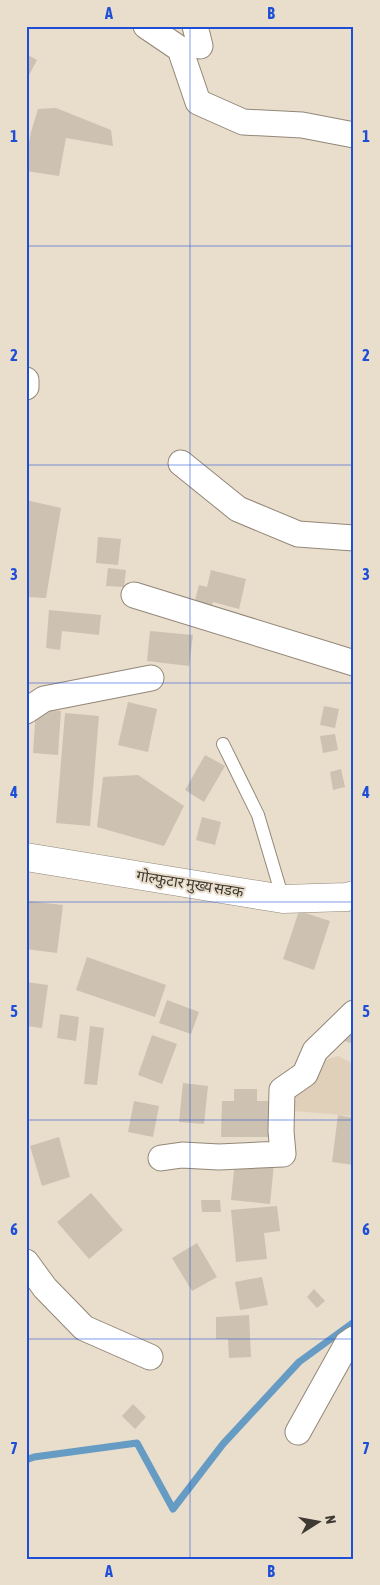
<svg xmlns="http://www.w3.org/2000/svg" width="380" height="1585" font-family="'Asap Condensed','Noto Sans Devanagari',sans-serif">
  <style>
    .built { fill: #e1d0b9 }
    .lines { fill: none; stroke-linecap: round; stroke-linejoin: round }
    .stream { stroke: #669bc4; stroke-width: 7 }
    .building { fill: #cdc1b1 }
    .lane-casing { stroke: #938778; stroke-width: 14 }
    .street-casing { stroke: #938778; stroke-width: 27 }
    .secondary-casing { stroke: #938778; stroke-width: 29 }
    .lane { stroke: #fff; stroke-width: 12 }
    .street { stroke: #fff; stroke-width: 25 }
    .secondary { stroke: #fff; stroke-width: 28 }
    .grid { fill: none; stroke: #1d4ed8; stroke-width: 1; stroke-opacity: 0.55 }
    .labels { text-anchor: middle; stroke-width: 4; stroke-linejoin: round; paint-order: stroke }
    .street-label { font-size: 15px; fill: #3e3932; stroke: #e9ddcc }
    .neatline { fill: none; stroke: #1d4ed8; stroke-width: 2 }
    .grid-label { font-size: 16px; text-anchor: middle; font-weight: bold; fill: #1d4ed8 }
  </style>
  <rect width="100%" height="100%" fill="#e9ddcc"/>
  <!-- built -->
  <path class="built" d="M338,1056l16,8v52l-60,-5 -2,-30 33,-21z"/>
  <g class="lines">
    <!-- stream -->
    <path class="stream" d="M26,1460l8,-3 103,-14 36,66 50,-65 76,-82 55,-40"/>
  </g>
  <!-- building -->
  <path class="building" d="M26,54l11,6 -11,21z
    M56,108l55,22 2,16 -47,-8 -7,38 -33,-5v-13l5,-26 7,-23z
    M26,500l35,8 -15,90 -20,-1z
    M98,537l23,2 -3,26 -22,-2z
    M108,568l18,2 -2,17 -18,-1z
    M211,570l35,9 -7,30 -26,-7 -2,6 -17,-4 5,-19 8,2z
    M49,610l52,5 -2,20 -37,-4 -2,19 -14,-2z
    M150,631l43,4 -4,31 -42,-5z
    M128,702l29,7 -9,43 -30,-7z
    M324,706l15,3 -4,19 -15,-3z
    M36,709l25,2 -3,44 -25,-2z
    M65,713l34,3 -9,110 -34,-3z
    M335,734l3,16 -15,3 -3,-17z
    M205,755l20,11 -21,36 -19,-12z
    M341,769l4,18 -12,3 -3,-18z
    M138,775l46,31 -20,40 -67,-19 6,-50z
    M202,817l19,5 -6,23 -19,-5z
    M26,901l37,4 -6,48 -31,-4z
    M299,911l31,10 -16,49 -31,-11z
    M87,957l79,28 -11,32 -79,-27z
    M26,982l22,3 -6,43 -16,-2z
    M167,1000l32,12 -8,22 -32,-11z
    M60,1014l19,3 -3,24 -19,-3z
    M354,1025v19l-10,-3 4,-14z
    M90,1026l14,2 -7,57 -13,-1z
    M152,1035l25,9 -15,40 -24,-9z
    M183,1083l25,3 -4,38 -25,-2z
    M234,1089h23v12h12l-1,36h-47l1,-36h12z
    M134,1101l25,5 -6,31 -25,-5z
    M338,1115l16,3v47l-22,-3z
    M59,1137l11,40 -28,9 -12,-40z
    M235,1160l39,4 -4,40 -39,-4z
    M91,1193l32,37 -34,29 -32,-37z
    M201,1200h19l1,12h-19z
    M277,1206l3,25 -16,2 3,26 -31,3 -5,-52z
    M197,1243l20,34 -25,14 -20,-33z
    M262,1277l6,28 -28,5 -5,-28z
    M314,1289l11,12 -8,7 -10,-11z
    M249,1315l2,42 -22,1 -1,-19h-12v-22z
    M133,1404l13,13 -11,12 -13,-13z"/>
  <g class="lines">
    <!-- lane casing -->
    <g class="lane-casing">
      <path id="lane" d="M223,744l35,71 25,84"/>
    </g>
    <!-- street casing -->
    <g class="street-casing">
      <path id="street" d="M146,26l34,23 18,53 45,20 59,3 52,10
        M195,26l5,20
        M26,380v7
        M181,463l57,46 60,25 56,4
        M134,595l220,68
        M26,711l18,-12 107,-21
        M161,1158l21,-3 37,2 64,-3 -2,-23 1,-41 23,-16 10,-23 39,-38
        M26,1262l19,26 39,40 66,29
        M298,1432l49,-88 7,-5"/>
    </g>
    <!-- secondary casing -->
    <g class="secondary-casing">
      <path id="secondary" d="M26,857l257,42 64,-2 7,-2"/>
    </g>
    <!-- lane -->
    <use href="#lane" class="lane"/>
    <!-- street -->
    <use href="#street" class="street"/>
    <!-- secondary -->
    <use href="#secondary" class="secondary"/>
  </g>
  <!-- grid -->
  <path class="grid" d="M190,26v1533M26,246h328M26,465h328M26,683h328M26,902h328M26,1120h328M26,1339h328"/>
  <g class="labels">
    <!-- street labels -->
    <g class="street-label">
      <text transform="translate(190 884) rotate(9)" y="5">गोल्फुटार मुख्य सडक</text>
    </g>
  </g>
  <!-- border -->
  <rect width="380" height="1585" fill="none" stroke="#e9ddcc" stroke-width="55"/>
  <!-- north arrow -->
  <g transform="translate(318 1522) rotate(79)" stroke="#e9ddcc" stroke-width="4" paint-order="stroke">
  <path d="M0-4L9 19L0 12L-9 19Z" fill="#3e3932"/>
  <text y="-8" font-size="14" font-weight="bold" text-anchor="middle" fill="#3e3932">N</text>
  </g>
  <rect x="28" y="28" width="324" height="1530" class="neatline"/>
  <g class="grid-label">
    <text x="109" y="19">A</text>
    <text x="271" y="19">B</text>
    <text x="14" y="142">1</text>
    <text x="366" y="142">1</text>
    <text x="14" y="361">2</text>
    <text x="366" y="361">2</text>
    <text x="14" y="580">3</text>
    <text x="366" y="580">3</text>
    <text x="14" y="798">4</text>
    <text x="366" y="798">4</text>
    <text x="14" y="1017">5</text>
    <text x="366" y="1017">5</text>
    <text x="14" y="1235">6</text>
    <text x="366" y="1235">6</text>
    <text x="14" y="1454">7</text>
    <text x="366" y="1454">7</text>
    <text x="109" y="1577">A</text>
    <text x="271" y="1577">B</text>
  </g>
</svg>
